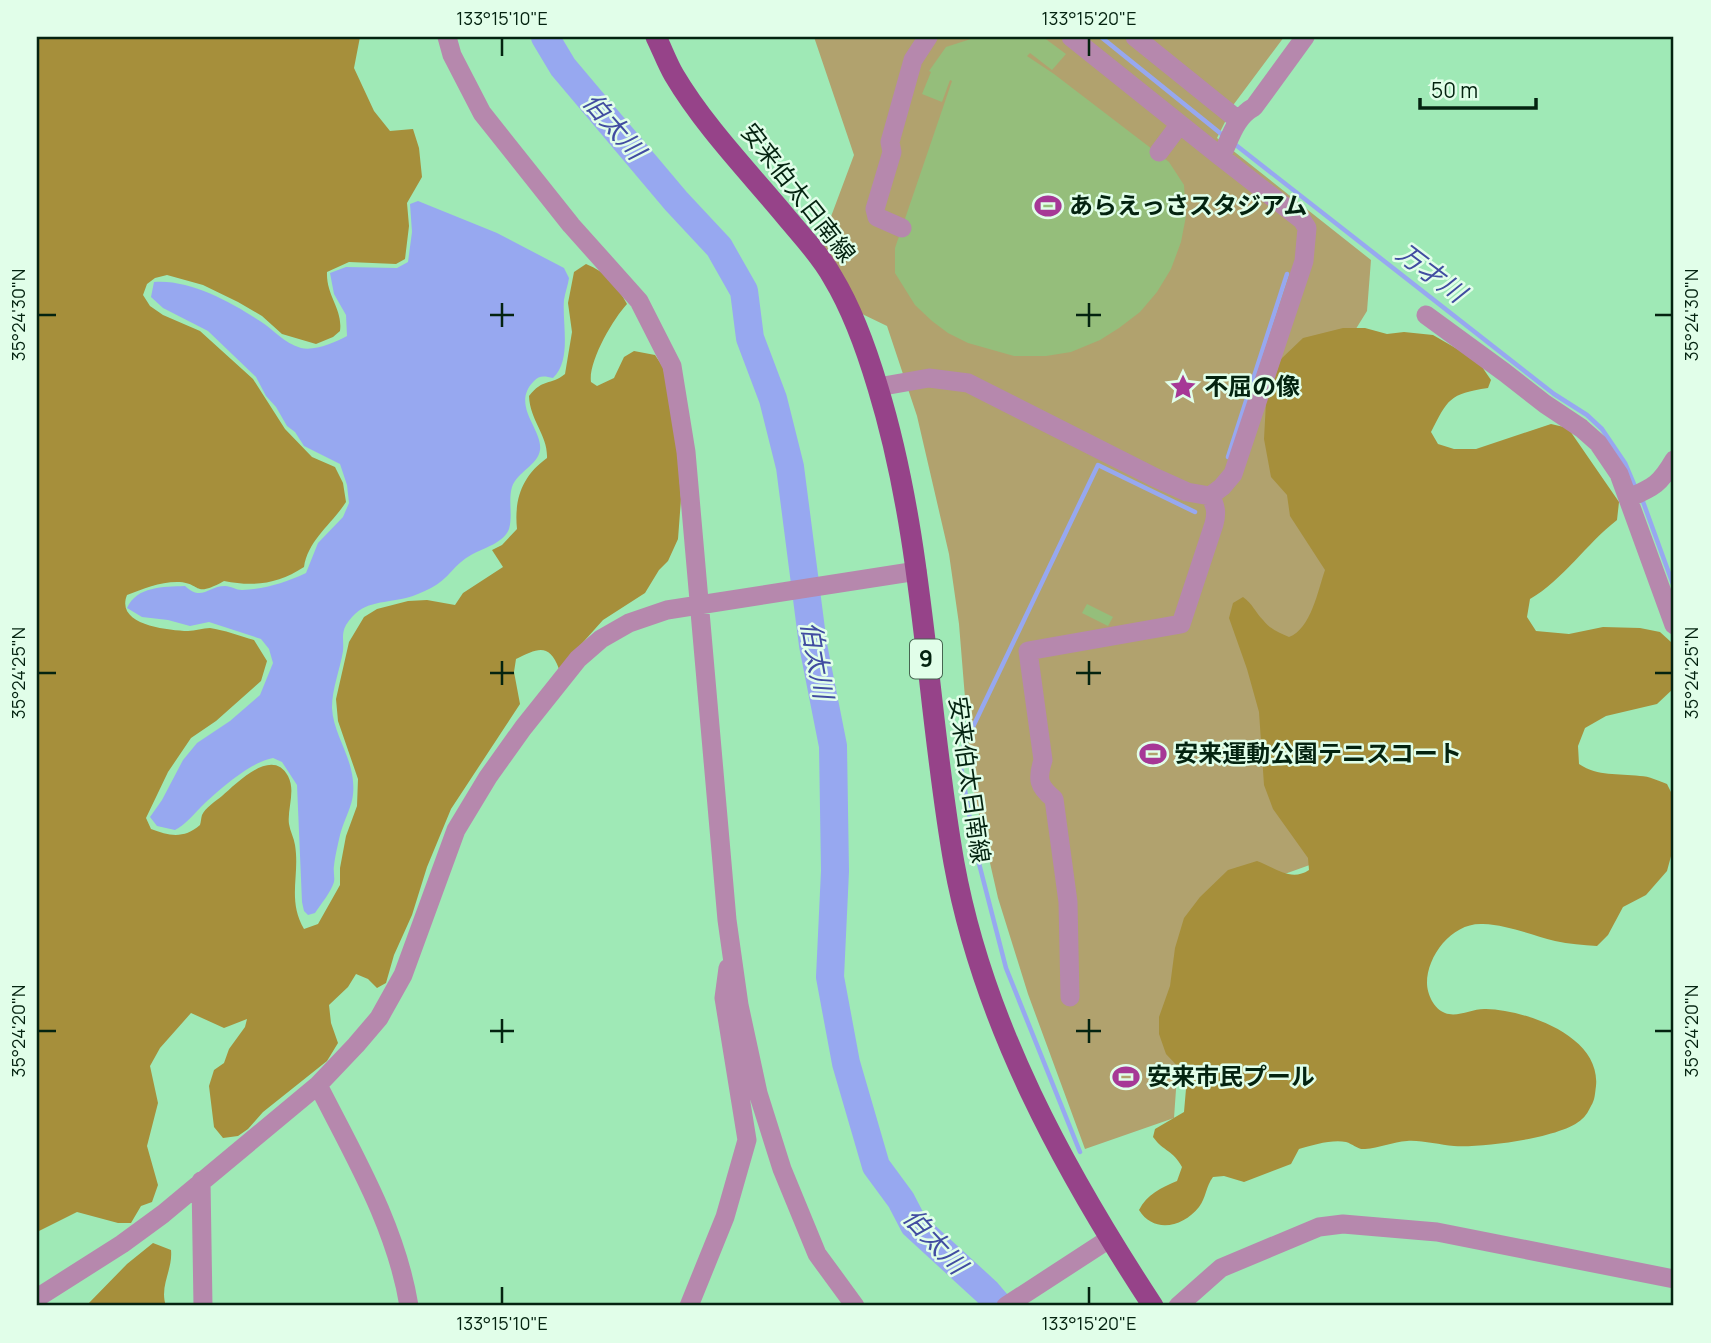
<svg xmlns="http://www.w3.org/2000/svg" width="1711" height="1343" font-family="Manrope,'Noto Sans JP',sans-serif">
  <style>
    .green { fill: #b1a26e }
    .forest { fill: #a68f3b }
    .water { fill: #97a8f0 }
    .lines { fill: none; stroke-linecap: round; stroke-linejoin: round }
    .stream { stroke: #97a8f0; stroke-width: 4.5 }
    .river { stroke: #97a8f0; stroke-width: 28 }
    .building { fill: #95be7b }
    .minor { stroke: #b688ad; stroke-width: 19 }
    .major { stroke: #964389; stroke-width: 21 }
    .ticks { fill: none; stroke: #042310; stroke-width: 2.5 }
    .labels { text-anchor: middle; stroke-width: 5; stroke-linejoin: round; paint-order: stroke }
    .shield { fill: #e1fee9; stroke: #466551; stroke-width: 2 }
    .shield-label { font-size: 23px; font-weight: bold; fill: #042310 }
    .street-label { font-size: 24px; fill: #042310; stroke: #e1fee9 }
    .poi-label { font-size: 24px; font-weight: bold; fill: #042310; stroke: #e1fee9; text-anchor: start }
    .water-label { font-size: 26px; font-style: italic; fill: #414ca1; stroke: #e1fee9 }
    .neatline { fill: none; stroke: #042310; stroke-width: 2.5 }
    .ticks-label { font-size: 18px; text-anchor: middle; fill: #042310 }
  </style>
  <rect width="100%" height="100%" fill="#9fe9b6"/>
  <!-- green -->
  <path class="green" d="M814,37h470l-50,67 -17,34 154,122 -4,51 -67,108 31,153 1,285 -134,48 -12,43 -12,170 -89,31 -57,-155 -30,-96 -26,-114 -13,-160 -10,-70 -32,-138 -30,-90 -29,-14 -38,-66 34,-91z"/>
  <!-- forest -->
  <path class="forest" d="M37,37h323l-6,31 20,43 16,20 23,-2 6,19 3,29 -15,26 2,23 -4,33 -9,5 -47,-2 -22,10c-1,24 16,37 13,59l-7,6 -17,7 -34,-10 -20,-18 -24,-14 -35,-17 -36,-10 -12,3 -8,6 -4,11 7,11 13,9 37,16 53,48 32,50 27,28 23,10 8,16 3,19c-14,22 -38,38 -42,65 -26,17 -50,20 -80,14 -32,18 -22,1 -47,1 -18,0 -34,7 -50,13 -12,30 40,35 61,36 7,0 15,-3 22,-3 14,2 30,8 44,12l13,21 -6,20 -45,40 -25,17 -23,34 -22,46 5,11c18,7 33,10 49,-4 1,-3 1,-7 2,-10 3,-7 14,-14 20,-19 14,-12 50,-50 66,-20 8,15 -1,33 1,48 1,7 5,14 6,21 5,31 -8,54 9,84l14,-5 22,-39v-17l6,-32 11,-30 1,-27 -20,-58 -2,-22 13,-57 15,-25 13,-8 31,-8 19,-1 28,5 8,-12 40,-26 -11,-17 10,-5 15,-16c-3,-30 5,-53 30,-71 1,-23 -17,-37 -18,-62 14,-18 21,-10 36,-22l7,-42 -4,-29 6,-31 12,-8c20,8 31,22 41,40 -14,15 -39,58 -36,78l6,4 17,-8 10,-21 10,-6 21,4 8,12 13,64 5,68 -3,40 -10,22 -9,9 -14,23 -42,27 -44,49c-10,-27 -22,-20 -43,-10l-2,13 6,32 -69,105 -24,58 -15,48 -18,40 -8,28 -9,5 -9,-9 -12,-5 -8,13 -19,18 2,18 7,20 -11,18 -64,51 -15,17 -10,7 -15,2 -9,-11 -5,-41 5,-16 10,-7 5,-14 16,-22 2,-8 -23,9 -33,-15 -31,35 -10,18 8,37 -11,43 11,39 -6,17 -11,4 -10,17h-13l-41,-11 -40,20z
    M1343,328h22l22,6 17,-2 29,3 45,26 13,19 -3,8c-39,6 -40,11 -57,44l7,12 16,5h22l75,-25 17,4 51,74 -2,18c-31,24 -54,60 -87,79l-3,18 9,14 33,3 34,-7 37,1 20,4 11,10 3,15v31l-17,16 -51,12 -21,12 -7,18 1,18c20,13 38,9 61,12 9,0 19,5 27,8l7,14v47l-7,26 -21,24 -23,12 -15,28 -11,11c-14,-1 -28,-2 -42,-5 -24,-6 -47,-16 -72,-17 -30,-2 -56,31 -56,59 0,11 7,26 18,30 13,5 28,-5 41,-4 40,1 115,27 110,77 -1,7 -1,14 -5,20 -2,4 -5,10 -9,13 -19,19 -101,29 -128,27 -15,-1 -32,-6 -47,-5 -14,1 -28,7 -42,8 -7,1 -12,-5 -19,-7 -13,-3 -34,3 -47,7l-8,15 -47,18 -20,-6 -11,1c-7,9 -7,21 -14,30 -16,20 -45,27 -60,3 8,-16 22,-22 38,-29l5,-14c-9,-17 -18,-15 -29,-30l2,-8 29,-17 2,-23 -3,-17 -17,-18 -7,-20v-17l11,-31 5,-38 9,-30 16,-21 28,-27 29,-9c19,7 34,21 52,9l-1,-12 -35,-49 -9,-24 -5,-73 -12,-43 -18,-51 4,-15 10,-6c10,7 12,15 20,23 7,9 16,13 26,17 22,-8 29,-47 36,-67l-35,-54 -3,-21 -16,-18 -7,-38 2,-37 15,-43 22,-21z
    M153,1243l18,7c2,20 -12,36 -5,56h-80l41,-42z"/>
  <!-- water -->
  <path class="water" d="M418,201l79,32 67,35 5,10c-1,7 -4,15 -5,22 -2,24 8,60 -11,78 -8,-2 -14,-3 -19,3 -24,24 9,48 6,69 -2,15 -23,22 -28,37 -4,13 1,28 -3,42 -5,14 -26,19 -38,26 -16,8 -23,25 -40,33 -8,4 -17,8 -25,10 -25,6 -44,2 -60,27 -5,9 -2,16 -3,26 -3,19 -11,37 -11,57 1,23 16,43 20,66 5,28 -5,36 -12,61 -2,9 -5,21 -6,31 -1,5 1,11 0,16 -3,10 -13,22 -19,31l-7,2 -4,-4 -2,-9 -5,-117 -15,-23 -9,-4c-23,4 -56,33 -73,50 -8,8 -14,16 -25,22l-18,-4 -7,-9 12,-17 21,-40 14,-17 33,-22 30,-26 13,-32 -4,-14 -8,-10 -52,-17 -19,4 -22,-6 -26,-3 -15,-9c10,-22 36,-21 58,-22 17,16 23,0 40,0 6,0 11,4 17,4 22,-1 43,-7 64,-17l12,-30 25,-26 6,-14 -2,-18 -7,-21 -36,-18 -9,-14 -8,-6 -11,-19 -10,-11 -10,-19 -48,-46 -45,-23 -12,-11 3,-15c35,-3 77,20 106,39 14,9 24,22 41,27 14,3 33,-5 46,-12l-1,-21 -12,-21 -4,-21 16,-6 51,1 11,-6 4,-30 -2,-28z"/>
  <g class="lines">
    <!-- stream -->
    <path class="stream" d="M1101,37l124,100
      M1232,142l322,252 33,21 15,14 23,34 11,26
      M1228,457l59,-183
      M1642,499l32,88
      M1080,1152l-74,-184 -31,-120 -16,-92 139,-291 97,47"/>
    <!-- river -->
    <path class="river" d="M545,37l18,30 113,134 43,46 25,44 6,47 23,61 17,68 23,178 20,101 2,125 -5,106 16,86 30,103 25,34 13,25 73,67 12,14"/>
  </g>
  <!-- building -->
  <path class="building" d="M977,37h66l23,17 -14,16 -22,-17 -3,3 27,18 115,88 15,23 2,31 -5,26 -10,27 -14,23 -17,20 -21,16 -19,12 -29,12 -25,4h-32l-46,-13 -20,-10 -16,-12 -17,-16 -20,-32v-25l57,-167 -2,-1 -8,22 -20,-8 9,-22 -2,-1 17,-24z
    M1087,604l26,13 -5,9 -26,-13z"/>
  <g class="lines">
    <!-- minor -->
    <path class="minor" d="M447,37l5,18 30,58 89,112 68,76 33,65 14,86 41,468 12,85 19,88 24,76 35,85 38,52
      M1071,37l150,120
      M1135,37l103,83
      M1159,152l21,-28
      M902,228l-25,-11 -2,-8 17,-57 -2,-10 23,-82 15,-23
      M1426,315l78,57 41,32 36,24 17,15 21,31 55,151
      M878,387l51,-9 39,5 188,95 31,14 23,4c6,10 7,17 4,28l-33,100 -153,27 15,109c-6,19 -5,26 11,39l14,103 2,95
      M1210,496l12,-9 11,-13 71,-213 3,-33 -5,-8 -81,-63c9,-18 14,-40 33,-50l51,-70
      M1629,498c25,-11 31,-14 45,-38
      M318,1085c36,71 78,141 91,221
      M201,1181l2,125
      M37,1298l85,-54 41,-30 155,-129 38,-40 23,-27 24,-43 53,-145 32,-53 35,-49 55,-69 23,-20 28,-16 38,-13 250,-39
      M689,1306l36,-89 22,-77 -23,-142 4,-30
      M1006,1306l103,-67
      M1178,1306l43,-38 98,-41 24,-3 94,8 237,47"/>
    <!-- major -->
    <path class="major" d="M656,37c6,12 11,26 18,38 29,49 71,93 108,137 17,21 38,42 51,66 20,33 34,73 45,110 47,154 48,317 76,475 29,160 111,309 199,443"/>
  </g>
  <!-- ticks -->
  <path class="ticks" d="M502,38v18M1089,38v18M502,303v24M1089,303v24M38,315h18M490,315h24M1076,315h25M1655,315h17M502,661v24M1089,661v24M38,673h18M490,673h24M1076,673h25M1655,673h17M502,1019v24M1089,1019v24M38,1031h18M490,1031h24M1076,1031h25M1655,1031h17M502,1287v17M1089,1287v17"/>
  <!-- icons -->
  <defs>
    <g id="stadium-bare" transform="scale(2.1)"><path d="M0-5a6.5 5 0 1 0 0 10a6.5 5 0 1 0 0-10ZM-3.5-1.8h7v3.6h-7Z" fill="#a63896" stroke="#e1fee9" stroke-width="2.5" paint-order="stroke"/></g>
    <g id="sight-bare" transform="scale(2.1)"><path d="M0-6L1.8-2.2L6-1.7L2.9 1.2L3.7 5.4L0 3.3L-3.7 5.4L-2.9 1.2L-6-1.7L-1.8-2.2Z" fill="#a63896" stroke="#e1fee9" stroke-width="2.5" paint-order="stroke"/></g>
  </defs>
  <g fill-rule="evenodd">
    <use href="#stadium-bare" x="1048" y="206"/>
    <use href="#sight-bare" x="1183" y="387"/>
    <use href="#stadium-bare" x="1153" y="754"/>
    <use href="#stadium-bare" x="1126" y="1077"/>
  </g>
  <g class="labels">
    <!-- shield labels -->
    <rect class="shield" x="910" y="639.5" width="32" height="39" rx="5"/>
    <g class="shield-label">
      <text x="926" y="667">9</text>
    </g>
    <!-- street labels -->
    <g class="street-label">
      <text transform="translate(798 193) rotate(52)" y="8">安来伯太日南線</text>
      <text transform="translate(969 780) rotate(82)" y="8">安来伯太日南線</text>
    </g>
    <!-- poi labels -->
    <g class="poi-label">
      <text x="1069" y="214">あらえっさスタジアム</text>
      <text x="1204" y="395">不屈の像</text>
      <text x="1174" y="762">安来運動公園テニスコート</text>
      <text x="1147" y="1085">安来市民プール</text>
    </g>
    <!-- water labels -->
    <g class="water-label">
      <text transform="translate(614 126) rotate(49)" y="9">伯太川</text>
      <text transform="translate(1431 273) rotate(37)" y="9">万才川</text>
      <text transform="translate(817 660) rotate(80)" y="9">伯太川</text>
      <text transform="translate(935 1241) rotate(47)" y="9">伯太川</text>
    </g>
  </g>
  <!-- border -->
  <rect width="1711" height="1343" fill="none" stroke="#e1fee9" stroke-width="77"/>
  <!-- scale -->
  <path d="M1420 98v10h116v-10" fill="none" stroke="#042310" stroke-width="3.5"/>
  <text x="1431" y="98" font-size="21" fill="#042310" stroke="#e1fee9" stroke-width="5" paint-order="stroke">50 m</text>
  <rect x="38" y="38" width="1634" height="1266" class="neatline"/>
  <g class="ticks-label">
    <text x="502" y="25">133°15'10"E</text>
    <text x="1089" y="25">133°15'20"E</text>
    <text transform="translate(19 315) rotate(-90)" y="6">35°24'30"N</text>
    <text transform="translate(1692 315) rotate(-90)" y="6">35°24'30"N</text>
    <text transform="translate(19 673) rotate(-90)" y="6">35°24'25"N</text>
    <text transform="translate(1692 673) rotate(-90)" y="6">35°24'25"N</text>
    <text transform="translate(19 1031) rotate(-90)" y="6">35°24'20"N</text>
    <text transform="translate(1692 1031) rotate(-90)" y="6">35°24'20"N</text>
    <text x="502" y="1330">133°15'10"E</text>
    <text x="1089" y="1330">133°15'20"E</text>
  </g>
</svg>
